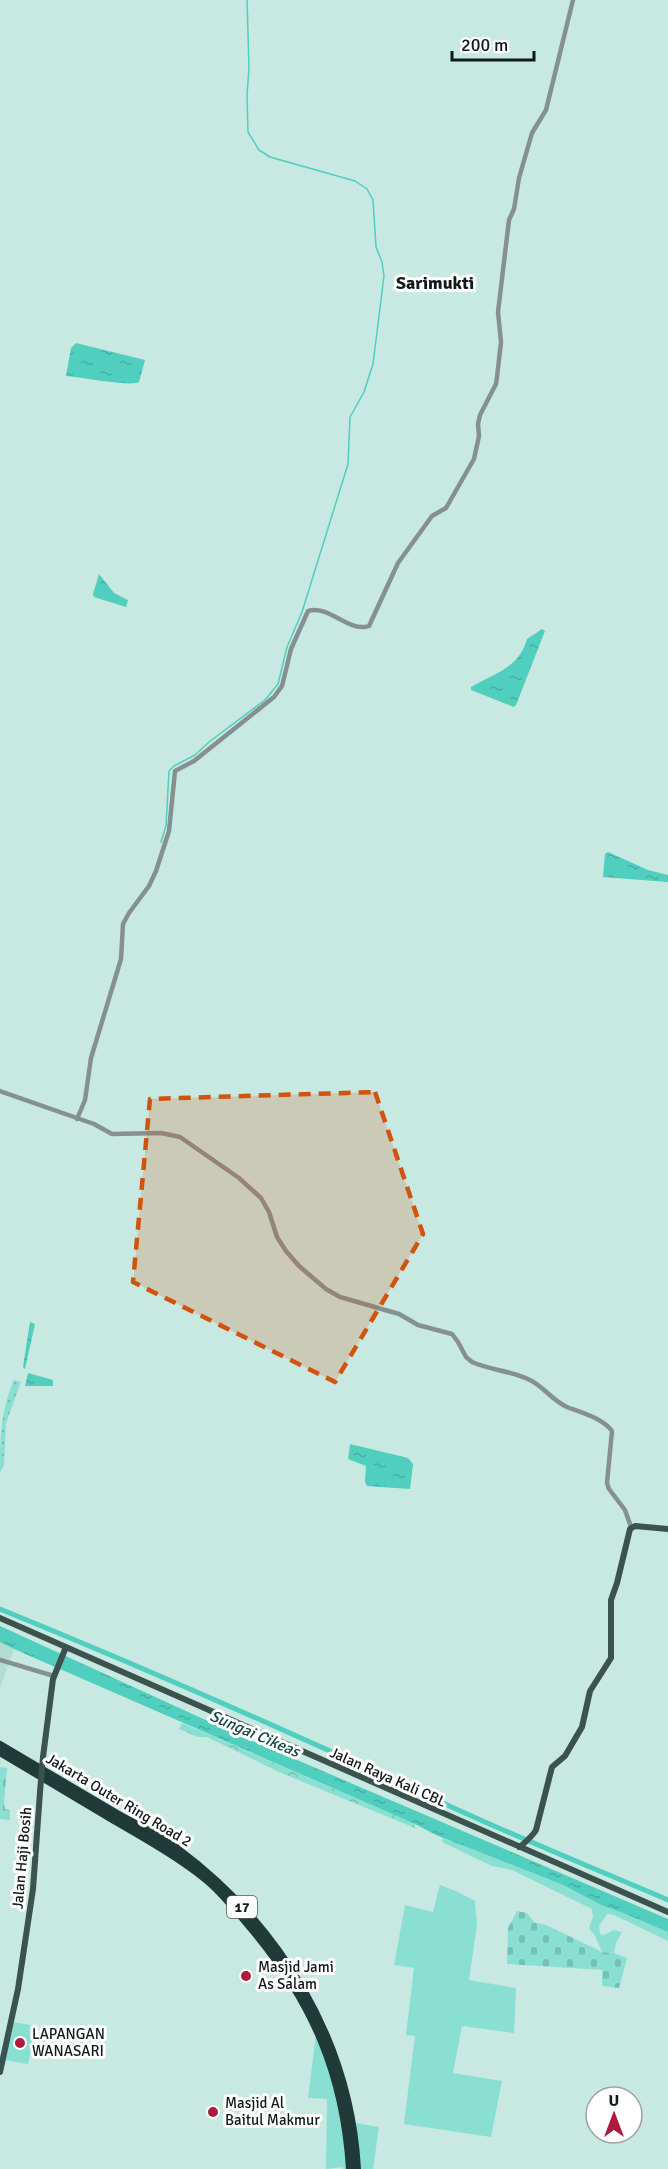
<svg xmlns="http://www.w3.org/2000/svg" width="668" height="2169" font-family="Signika,sans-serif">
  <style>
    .built { fill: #b4dcd5 }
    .grass { fill: #89e0d2 }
    .forest { fill: url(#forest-crowns) }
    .cemetery { fill: url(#cemetery-stones) }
    .park { fill: url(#park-dots) }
    .water { fill: url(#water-ripples) }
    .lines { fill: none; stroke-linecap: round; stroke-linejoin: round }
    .stream { stroke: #50cebe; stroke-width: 1.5 }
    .river { stroke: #50cebe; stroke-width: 5 }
    .minor { stroke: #85918f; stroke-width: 4.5 }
    .major { stroke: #3b524e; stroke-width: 6 }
    .highway { stroke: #203b37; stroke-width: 8 }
    .major-bridge { stroke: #3b524e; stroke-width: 6 }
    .marked { fill: #d2530d; fill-opacity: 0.2; stroke: #d2530d; stroke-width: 4.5; stroke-dasharray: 12 8; stroke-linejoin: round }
    .poi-dot { fill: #ae1a3e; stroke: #fff; stroke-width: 2 }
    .labels { text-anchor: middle; stroke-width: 6; stroke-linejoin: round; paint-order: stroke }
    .shield { fill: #fff; stroke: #575f5e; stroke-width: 1.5 }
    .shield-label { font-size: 14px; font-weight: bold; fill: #0f1a19 }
    .street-label { font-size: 15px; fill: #0f1a19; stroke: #fff }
    .poi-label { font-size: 15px; fill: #0f1a19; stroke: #fff; text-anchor: start }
    .water-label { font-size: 16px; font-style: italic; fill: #114842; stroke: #fff }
    .quarter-label { font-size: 18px; font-weight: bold; fill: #0f1a19; stroke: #fff }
  </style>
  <defs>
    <pattern id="forest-crowns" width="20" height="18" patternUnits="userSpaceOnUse" patternTransform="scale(1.5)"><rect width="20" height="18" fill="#89e0d2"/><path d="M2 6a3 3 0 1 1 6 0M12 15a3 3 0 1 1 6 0" fill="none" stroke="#75c0b4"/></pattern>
    <pattern id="cemetery-stones" width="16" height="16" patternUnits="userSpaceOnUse" patternTransform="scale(1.5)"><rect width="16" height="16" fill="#89e0d2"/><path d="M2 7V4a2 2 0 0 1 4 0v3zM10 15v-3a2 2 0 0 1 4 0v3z" fill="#75c0b4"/></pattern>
    <pattern id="park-dots" width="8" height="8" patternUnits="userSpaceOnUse" patternTransform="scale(1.5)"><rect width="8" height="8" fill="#89e0d2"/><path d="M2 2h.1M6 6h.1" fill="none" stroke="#75c0b4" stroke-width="1.8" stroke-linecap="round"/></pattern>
    <pattern id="water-ripples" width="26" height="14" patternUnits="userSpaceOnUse" patternTransform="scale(1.5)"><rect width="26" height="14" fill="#50cebe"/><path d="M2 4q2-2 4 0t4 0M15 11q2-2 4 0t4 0" fill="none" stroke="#45b0a3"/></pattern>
  </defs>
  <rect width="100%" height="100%" fill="#c8e8e2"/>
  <!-- built -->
  <path class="built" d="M0,1642l14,7 -14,39z"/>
  <!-- grass -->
  <path class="grass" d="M443,1838l120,47 40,21 16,5 49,21v9l-54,-26 -7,-1 -8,12 1,8 4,1 10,-5 8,2 -6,11 -2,10 -12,-1 -7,-16 -6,-8 4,-11 -1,-8 -80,-39 -20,-4 -50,-24z
    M440,1885l16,6 19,10 2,24 -8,55 47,8 -2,45 -52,-7 -9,47 49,8 -11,56 -87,-13 11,-88 -9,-1 8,-67 -20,-3 11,-60 28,7z
    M12,2022l25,4 -9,38 -24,-4z
    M317,2027l19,54 14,88h-7v-2l-17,2 1,-70 -19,-1z
    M351,2122l28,5 -6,42h-16z"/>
  <!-- forest -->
  <path class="forest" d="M182,1723l233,101v4l-136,-56 -72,-35h-9l-19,-8z"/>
  <!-- cemetery -->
  <path class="cemetery" d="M0,1767l7,1 -3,35 1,6 5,1v10l-10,-1z
    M517,1911l10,2 7,9 12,3 56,27 12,1 13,5 -8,30 -17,-2v-16l-95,-6 1,-36z"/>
  <!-- park -->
  <path class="park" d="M14,1380l7,2 -15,41 -2,41 -4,9c0,-35 0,-60 14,-93z"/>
  <!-- water -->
  <path class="water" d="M76,343l69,17 -6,22c-9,5 -58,-5 -73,-6l5,-28z
    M99,574l15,19 14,7 -2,7 -32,-10 -1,-3z
    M542,629l3,2 -29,74 -2,2 -43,-17v-3c24,-14 48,-19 56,-48z
    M608,852l40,18 20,5v7l-65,-5 2,-23z
    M30,1322l5,2 -10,45 -2,-2z
    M28,1373l25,7v6h-28z
    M350,1444l58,14 5,6 -3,25 -43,-3 -2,-4 1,-16 -18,-7z
    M0,1626l234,107 434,186v13l-47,-20 -18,-6 -40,-21 -127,-50 -21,-11 -401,-175 -14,-7z"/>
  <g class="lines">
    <!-- stream -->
    <path class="stream" d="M161,842l5,-16 3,-55 5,-5 21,-11 14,-13 56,-42 13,-16 9,-37 15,-35 46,-148 2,-47 14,-25 9,-28 11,-88 -2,-14 -6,-15 -3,-47 -6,-11 -12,-8 -85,-24 -11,-7 -11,-18 -1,-37 2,-27 -2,-68"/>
    <!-- river -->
    <path class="river" d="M0,1609c145,59 288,122 430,188 78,37 159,69 238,103"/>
    <!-- minor -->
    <path class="minor" d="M0,1091l94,33 18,10 49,-1 19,4 59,41 22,20 8,14 8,25 9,14 13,15 27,23 14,8 59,17 19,11 34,9 6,8 8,15 6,5c18,8 40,9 58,18 14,7 23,21 37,27 15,6 35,11 45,24l-5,52 2,6 16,21 6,17
      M77,1119l8,-19 6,-42 30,-99 2,-35 6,-11 20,-27 7,-15 13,-40 6,-60 19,-10 80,-64 8,-11 9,-37 17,-38c20,-7 41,22 61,15l29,-63 34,-47 14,-8 28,-49 5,-23 -1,-12 2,-9 16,-31 1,-7 4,-35 -3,-30 11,-92 5,-11 5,-31 13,-45 14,-23 27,-110
      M0,1660l54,16"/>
    <!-- major -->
    <path class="major" d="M0,1618l668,294
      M43,1757l10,-78 13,-32
      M519,1847c4,-2 15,-13 17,-17l16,-63 13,-11 17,-29 8,-36 21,-33v-58l6,-17 13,-54 5,-3 33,3
      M0,2072l18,-83 15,-100 7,-97"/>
    <!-- highway -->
    <path class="highway" d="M0,1745c39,23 78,46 117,69 20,11 41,21 59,34 103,76 174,192 181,321
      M0,1752c38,23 76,45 114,68 31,18 63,36 92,59 17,14 32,33 46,50 61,73 92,145 98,240"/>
    <!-- major-bridge -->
    <path class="major-bridge" d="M40,1792l3,-35"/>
  </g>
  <!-- marked area -->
  <path class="marked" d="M375,1092l48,142 -88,148 -202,-100 17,-183z"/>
  <!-- markers -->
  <g class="poi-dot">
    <circle cx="246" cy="1976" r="6"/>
    <circle cx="20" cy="2043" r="6"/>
    <circle cx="213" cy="2112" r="6"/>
  </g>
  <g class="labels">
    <!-- shield labels -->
    <rect class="shield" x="227" y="1896" width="30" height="22" rx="4.5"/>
    <g class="shield-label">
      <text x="242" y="1912">17</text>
    </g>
    <!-- street labels -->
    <g class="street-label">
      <text transform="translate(388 1777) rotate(24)" y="5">Jalan Raya Kali CBL</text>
      <text transform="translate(119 1800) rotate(31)" y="5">Jakarta Outer Ring Road 2</text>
      <text transform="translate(22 1858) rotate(-85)" y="5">Jalan Haji Bosih</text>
    </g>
    <!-- poi labels -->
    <g class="poi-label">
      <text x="258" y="1972">Masjid Jami<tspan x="258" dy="17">As Salam</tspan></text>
      <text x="32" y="2039">LAPANGAN<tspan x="32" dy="17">WANASARI</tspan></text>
      <text x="225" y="2108">Masjid Al<tspan x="225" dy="17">Baitul Makmur</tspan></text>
    </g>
    <!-- water labels -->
    <g class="water-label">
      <text transform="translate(255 1733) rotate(23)" y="6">Sungai Cikeas</text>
    </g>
    <!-- quarter labels -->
    <g class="quarter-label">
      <text x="435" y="289">Sarimukti</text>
    </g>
  </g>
  <!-- north arrow -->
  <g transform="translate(614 2115)"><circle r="28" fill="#ffffff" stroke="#9fa3a3" stroke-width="1.5"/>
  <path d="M0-4.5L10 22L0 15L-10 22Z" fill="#ae1a3e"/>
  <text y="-9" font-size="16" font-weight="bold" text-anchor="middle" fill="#0f1a19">U</text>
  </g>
  <!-- scale -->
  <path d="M452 51v9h82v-9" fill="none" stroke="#0f1a19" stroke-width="3"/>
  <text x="461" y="51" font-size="18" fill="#0f1a19" stroke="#ffffff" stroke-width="4.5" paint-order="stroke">200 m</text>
</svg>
